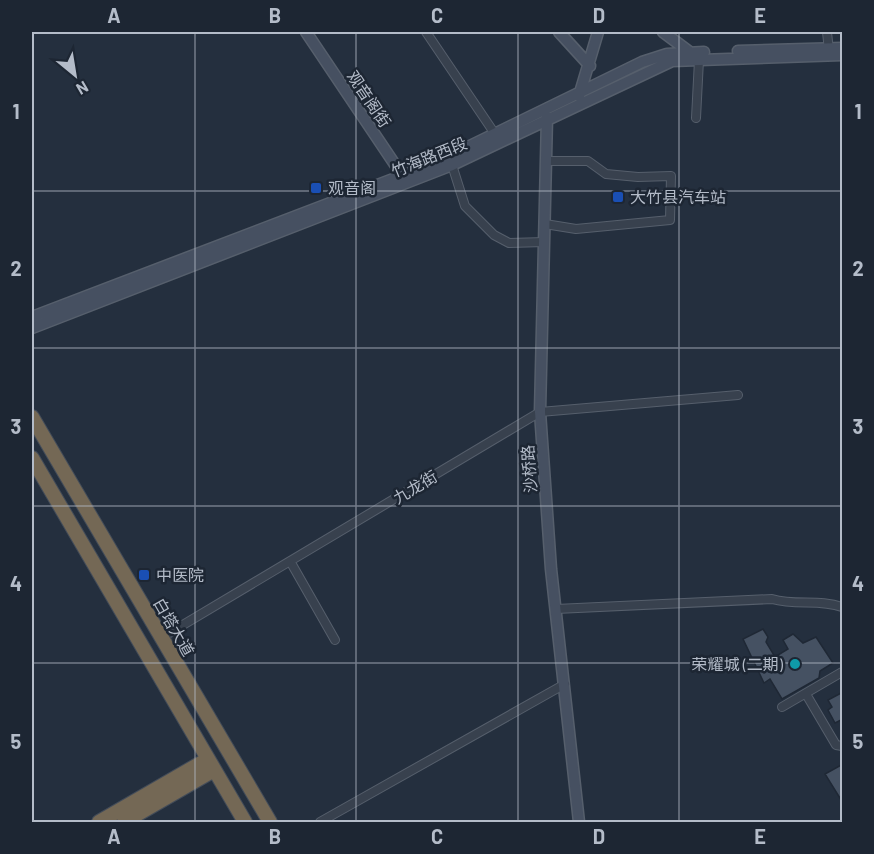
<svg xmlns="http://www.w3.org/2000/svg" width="874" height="854" font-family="Barlow,'Noto Sans SC',sans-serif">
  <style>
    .building { fill: #455162; stroke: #1f2835; stroke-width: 1.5 }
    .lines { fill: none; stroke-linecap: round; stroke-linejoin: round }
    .street-casing { stroke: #565f6c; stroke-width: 10 }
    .secondary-casing { stroke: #565f6c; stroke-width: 13 }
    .highway-casing { stroke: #434c59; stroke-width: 16 }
    .street { stroke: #38414e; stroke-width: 8 }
    .secondary { stroke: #465061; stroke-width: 10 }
    .highway { stroke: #746855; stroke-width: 14 }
    .grid { fill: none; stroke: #b4bcc9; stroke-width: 1.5; stroke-opacity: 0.55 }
    .transit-dot { fill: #1a4fb4; stroke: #1d2633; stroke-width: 2 }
    .culture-dot { fill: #0f9aa8; stroke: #1d2633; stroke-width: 2 }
    .labels { text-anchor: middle; stroke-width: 5; stroke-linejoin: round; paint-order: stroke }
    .street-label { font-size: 16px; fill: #b4bcc9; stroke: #1d2633 }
    .poi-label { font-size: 16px; fill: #b4bcc9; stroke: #1d2633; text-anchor: start }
    .neatline { fill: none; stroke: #b4bcc9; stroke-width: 2 }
    .grid-label { font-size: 20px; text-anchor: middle; font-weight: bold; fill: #b4bcc9 }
  </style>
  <rect width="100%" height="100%" fill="#242f3e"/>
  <!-- building -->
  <path class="building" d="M763,629l5,8 -2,5 9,15 13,-8 -5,-9 10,-6 10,9 13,-6 17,26 -13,8 -1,7 -37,21 -12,-20 -6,4 -21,-44z
    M843,692v27l-8,4 -7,-13 4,-3 -4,-7z
    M843,764v39l-18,-29z"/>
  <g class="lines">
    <!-- street casing -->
    <g class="street-casing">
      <path id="street" d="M426,32l69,102
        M827,32l2,19
        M696,118l3,-58
        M452,165l13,41 29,29 15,8 36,-1
        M545,224l31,5 94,-9 1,-44 -33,1 -32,-3 -18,-13h-41
        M290,561l45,79
        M556,609l216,-10c24,7 47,0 70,8
        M161,638l379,-226 198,-17
        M806,694l30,51 6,1
        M782,707l60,-35
        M320,822l245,-138"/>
    </g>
    <!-- secondary casing -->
    <g class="secondary-casing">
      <path id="secondary" d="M306,32l98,146
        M559,32l31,34
        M663,32l28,21
        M738,51l104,-3
        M579,96l19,-64
        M547,117l-7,295 11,157 28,253
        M32,317l403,-154 207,-101 25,-8 37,-2
        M32,328l420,-163 220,-104 170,-6"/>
    </g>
    <!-- highway casing -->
    <g class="highway-casing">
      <path id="highway" d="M32,417l238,405
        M32,458l213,364
        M99,822l109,-63
        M124,822l90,-52"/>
    </g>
    <!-- street -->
    <use href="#street" class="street"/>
    <!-- secondary -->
    <use href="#secondary" class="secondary"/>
    <!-- highway -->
    <use href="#highway" class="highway"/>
  </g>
  <!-- grid -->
  <path class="grid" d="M195,32v790M356,32v790M518,32v790M679,32v790M32,191h810M32,348h810M32,506h810M32,663h810"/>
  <!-- markers -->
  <g class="transit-dot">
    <rect x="310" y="182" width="12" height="12" rx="3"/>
    <rect x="612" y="191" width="12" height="12" rx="3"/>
    <rect x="138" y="569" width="12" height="12" rx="3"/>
  </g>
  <circle class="culture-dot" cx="795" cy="664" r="6"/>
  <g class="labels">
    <!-- street labels -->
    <g class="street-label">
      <text transform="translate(369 99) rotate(56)" y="6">观音阁街</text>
      <text transform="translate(429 157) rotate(-22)" y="6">竹海路西段</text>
      <text transform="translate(529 469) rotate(-94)" y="6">沙桥路</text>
      <text transform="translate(415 487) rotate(-31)" y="6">九龙街</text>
      <text transform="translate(174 627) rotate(60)" y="6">白塔大道</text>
    </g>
    <!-- poi labels -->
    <g class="poi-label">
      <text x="328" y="194">观音阁</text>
      <text x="630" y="203">大竹县汽车站</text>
      <text x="156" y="581">中医院</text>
      <text x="783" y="670" text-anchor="end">荣耀城 (二期)</text>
    </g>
  </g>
  <!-- border -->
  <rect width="874" height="854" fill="none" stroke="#1d2633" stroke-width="66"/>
  <!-- north arrow -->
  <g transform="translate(75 75) rotate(150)" stroke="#1d2633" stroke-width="4.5" paint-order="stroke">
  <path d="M0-4.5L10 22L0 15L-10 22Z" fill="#b4bcc9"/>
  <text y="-9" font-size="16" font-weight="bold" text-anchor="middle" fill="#b4bcc9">N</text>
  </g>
  <rect x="33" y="33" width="808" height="788" class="neatline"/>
  <g class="grid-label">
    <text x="114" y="23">A</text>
    <text x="275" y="23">B</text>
    <text x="437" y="23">C</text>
    <text x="599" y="23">D</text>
    <text x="760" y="23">E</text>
    <text x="16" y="119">1</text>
    <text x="858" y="119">1</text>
    <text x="16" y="276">2</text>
    <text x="858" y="276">2</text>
    <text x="16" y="434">3</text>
    <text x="858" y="434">3</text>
    <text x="16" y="591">4</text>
    <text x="858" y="591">4</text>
    <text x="16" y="749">5</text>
    <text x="858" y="749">5</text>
    <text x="114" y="844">A</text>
    <text x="275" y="844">B</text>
    <text x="437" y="844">C</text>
    <text x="599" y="844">D</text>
    <text x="760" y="844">E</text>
  </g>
</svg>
